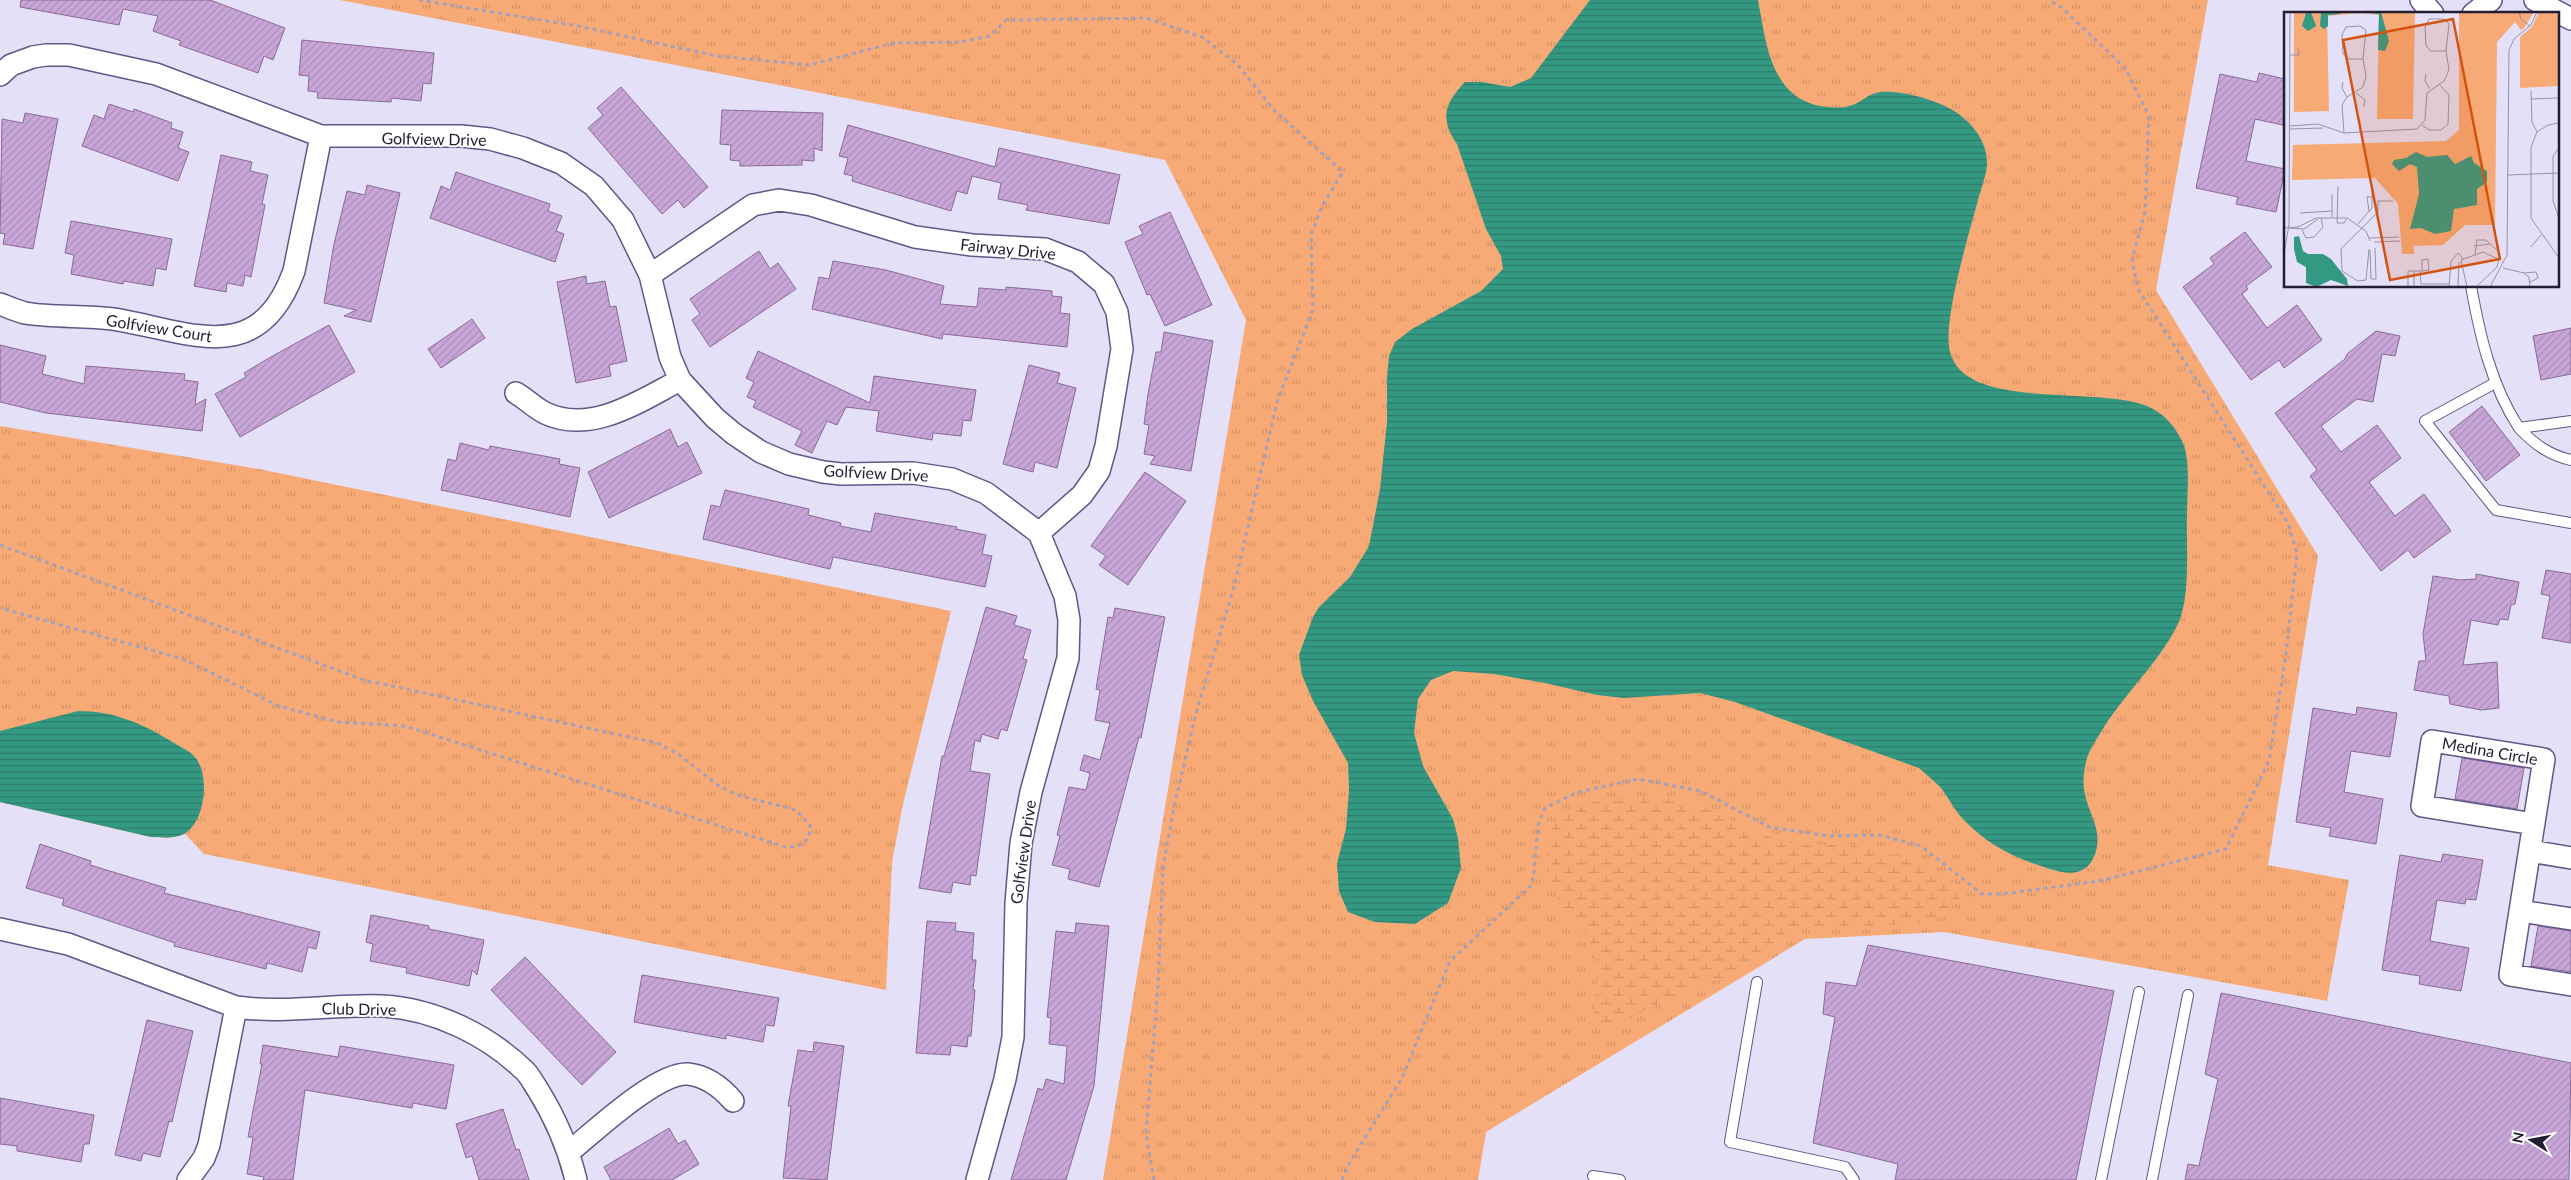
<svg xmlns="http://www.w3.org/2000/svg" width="2571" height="1180" font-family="Lato,sans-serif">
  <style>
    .grass { fill: url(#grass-tufts) }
    .wetland { fill: url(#wetland-marsh) }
    .water { fill: url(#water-rules) }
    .building { fill: url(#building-hatch); stroke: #896998 }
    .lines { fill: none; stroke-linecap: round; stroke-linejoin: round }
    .service-casing { stroke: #625688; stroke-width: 12 }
    .minor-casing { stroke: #625688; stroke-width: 24 }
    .path { stroke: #a5a0b7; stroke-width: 3; stroke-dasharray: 4 4; stroke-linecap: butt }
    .service { stroke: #fff; stroke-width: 10 }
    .minor { stroke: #fff; stroke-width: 21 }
    .labels { text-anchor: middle; stroke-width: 4; stroke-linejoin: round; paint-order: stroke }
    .street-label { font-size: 16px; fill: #221d32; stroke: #fff }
    .inset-road { fill: none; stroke: #9692a8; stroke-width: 1 }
    .view { fill: #d45310; fill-opacity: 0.15; stroke: #d45310; stroke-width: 2.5 }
    .inset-edge { fill: none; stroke: #221d32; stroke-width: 2.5 }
  </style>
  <defs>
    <pattern id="grass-tufts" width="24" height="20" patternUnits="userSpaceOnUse" patternTransform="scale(1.25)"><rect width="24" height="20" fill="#f7aa75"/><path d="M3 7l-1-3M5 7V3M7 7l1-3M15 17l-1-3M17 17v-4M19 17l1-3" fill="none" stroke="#d39266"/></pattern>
    <pattern id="wetland-marsh" width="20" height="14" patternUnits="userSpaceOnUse" patternTransform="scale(1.25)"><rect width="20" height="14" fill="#f7aa75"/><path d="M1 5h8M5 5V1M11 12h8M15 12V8" fill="none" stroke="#d39266"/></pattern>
    <pattern id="water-rules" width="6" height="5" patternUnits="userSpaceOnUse" patternTransform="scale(1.25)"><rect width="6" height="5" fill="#349982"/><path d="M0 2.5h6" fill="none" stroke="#2c7c6b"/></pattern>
    <pattern id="building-hatch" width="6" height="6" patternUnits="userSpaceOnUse" patternTransform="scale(1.25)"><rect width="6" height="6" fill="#c8a6d8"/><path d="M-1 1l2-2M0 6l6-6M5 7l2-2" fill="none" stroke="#ac8eba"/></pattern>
  </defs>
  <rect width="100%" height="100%" fill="#e4e0f7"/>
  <!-- grass -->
  <path class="grass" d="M340,0h1868l-52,290 162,266 -50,309 81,15 -22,121 -383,-69 -139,7 -319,193 -8,48h-375l143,-860 -81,-160z
    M0,426l259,43 692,142 -48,193 -11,58 -6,128 -682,-136 -19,-20 -16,4 -18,-1 -151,-35z"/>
  <!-- wetland -->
  <path class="wetland" d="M1635,797l38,2 40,10 31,19 34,12 26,5 44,-1 78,19 34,24v11l-17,19 -20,5 -77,8 -33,-4 -24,3 -13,15 -6,12 -21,13 -29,11 -28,5 -74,40h-16l-8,-11c2,-19 5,-45 -1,-64 -5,-17 -21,-29 -31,-43 -4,-6 -6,-15 -8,-21 -15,-38 -9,-68 32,-82 14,-5 33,-5 49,-7z"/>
  <!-- water -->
  <path class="water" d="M1590,0h168c8,42 12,96 62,106 9,1 20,3 29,0 10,-2 18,-11 27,-13 19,-5 61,7 78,18 18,11 34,31 33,54 -1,11 -6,24 -9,35 -9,34 -36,122 -28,152 16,62 158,31 203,57 13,7 22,18 29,32 9,17 5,53 5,73 -1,31 4,82 -9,110 -19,39 -55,71 -77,108 -5,8 -11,17 -14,26 -3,11 -5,25 -2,36 4,21 17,35 11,57 -7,24 -25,25 -46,18 -34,-10 -63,-24 -88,-51 -8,-9 -14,-21 -21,-30 -6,-7 -15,-13 -22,-20l-184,-66 -35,-9 -76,5 -27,-3 -52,-12 -51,-9 -41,-3 -22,9 -13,19 -4,34 9,33 30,53 5,19 3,30 -13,35 -33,21 -40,-2 -27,-10 -9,-21 -2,-28 9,-34 3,-40 -1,-26 -35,-62 -11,-26 -3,-20 14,-38 6,-10 31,-30 19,-31 11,-57 7,-67v-45l2,-21 6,-14 17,-13 69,-38 22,-22 -2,-13 -15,-27 -29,-85c-18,-26 -12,-41 8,-62h17l28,5 21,-9z
    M78,711c36,0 66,13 96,32 6,4 14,7 19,12 18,17 13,67 -9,79 -10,5 -23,3 -33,3l-151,-35v-71z"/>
  <!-- building -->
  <path class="building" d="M21,0h189l75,28 -12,32 -9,-4 -6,17 -79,-28 2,-4 -28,-10 5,-15 -35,-7 -4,16 -99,-18z
    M302,40l132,13 -3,31 -8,-1 -2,18 -29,-3 -1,4 -74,-4 1,-6 -10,-1 1,-15 -10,-1z
    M2259,73l26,6 -2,46 -28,-6 -9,42 39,8 -9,43 -40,-8 2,-7 -42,-9 24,-114 37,8z
    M621,87l87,100 -24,21 -6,-8 -16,14 -74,-86 15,-13 -6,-7z
    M109,104l24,8 1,-3 38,14 -1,5 12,4 -5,16 11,4 -11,29 -96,-35 12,-31 10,4z
    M722,110l101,3 -1,38 -8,-3v13l-12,-1v5l-62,1v-5l-10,-1 1,-15 -11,-1z
    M25,113l33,6 -25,130 -30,-5 2,-10 -5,-1 2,-114 21,4z
    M848,125l147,42 4,-19 121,27 -11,49 -83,-14 2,-5 -30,-6 3,-16 -29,-7 -5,18 -10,-3 -6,20 -99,-30 1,-5 -9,-2 4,-16 -9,-2z
    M221,155l31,7 -2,9 18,4 -6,29 3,1 -14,72 -6,-2 -2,11 -16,-3 -1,9 -32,-6z
    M456,172l94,32 -2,7 14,5 -6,15 8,3 -9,28 -125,-44 11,-32 9,4z
    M367,185l33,8 -29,129 -27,-6 12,-6 -32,-7 10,-59 13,-53 18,4z
    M1170,212l42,93 -47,21 -15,-32 -3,1 -22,-53 18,-8 -4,-8z
    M71,221l101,18 -6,31 -10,-2 -3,18 -29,-5 -1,3 -52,-10 3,-19 -9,-2z
    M2245,232l27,35 -26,19 2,3 -6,5 25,34 30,-23 25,35 -38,28 -5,-8 -28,20 -68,-93 31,-23 -4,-6z
    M759,251l11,18 8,-6 18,26 -86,58 -18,-27 8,-6 -10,-15z
    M833,261l53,9 58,16 -4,18 37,3 2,-19 27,2v-3l46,4v5l10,1 -2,16 10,1 -3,33 -124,-13 -1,5 -130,-30 7,-32 10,2z
    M586,276l1,8 18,-3 5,26 6,-1 11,55 -18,4 2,11 -35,7 -19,-101z
    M472,319l13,19 -44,30 -13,-19z
    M329,325l26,47 -115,65 -25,-43 31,-17 -2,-4 25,-15z
    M2571,328v46l-30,6 -8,-44z
    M2376,331l24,5 -5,20 -13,-2 -9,48 -16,-3 -36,27 20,26 36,-27 24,33 -32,24 26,34 29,-22 27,37 -37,27 -6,-8 -27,21 -71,-95 7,-6 -42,-57 70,-54 2,-5z
    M1164,332l49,9 -22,130 -41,-7 5,-8 -11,-2 5,-29 -5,-1 4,-30 8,-42h5z
    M0,345l46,11 -4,18 42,10 2,-18 99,8 -1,6 14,2 -3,23 11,-6 -4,32 -156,-18 -46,-11z
    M758,351l112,52 4,-27 102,14 -5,31 -8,-1 -2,16 -28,-3 -1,7 -56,-9 3,-20 -33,-4 -9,18 -10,-4 -15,32 -17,-8 7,-14 -49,-24 3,-6 -9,-4 7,-15 -8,-4z
    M1029,365l31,8 -3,10 19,5 -19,80 -22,-6 -2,10 -30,-8z
    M2482,406l38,49 -34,26 -37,-49z
    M670,429l8,18 9,-5 15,31 -93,45 -21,-46z
    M460,443l29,7 1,-4 70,13 -1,5 21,4 -10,49 -129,-27 7,-31 8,2z
    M1145,472l41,29 -58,84 -29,-20 7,-9 -15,-10z
    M725,490l84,19 -1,6 33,8 -1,3 31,6 4,-19 82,14 -1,2 30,6 -4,19 10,2 -7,31 -152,-30 -3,12 -127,-30 8,-34 9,2z
    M2546,570l25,4v69l-29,-5 8,-42 -9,-2z
    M2476,574l43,8 -4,22 -4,1 -3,15 -8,-1 -2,6 -27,-5 -8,45 34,-3 2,46 -18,2 -31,-6 -1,-8 -35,-6 5,-29h7l-3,-27 10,-58 27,4 16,-1z
    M986,607l31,9 -3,9 17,5 -8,29 4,1 -20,71 -6,-2 -3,10 -16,-5 -2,8 -5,-2 -5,31 20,3 -14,102 -5,-1 -1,10 -17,-3 -2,11 -32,-5 23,-132h2z
    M1115,608l50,9 -24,121 -2,-1 -40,150 -31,-8 2,-10 -18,-4 8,-29 -3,-1 12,-48 17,3 4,-17 -10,-3 4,-15 16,5 10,-37 -15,-3 5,-30 -4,-1 12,-72 5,1z
    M2357,707l40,6 -7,44 -39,-6 -7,41 39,7 -7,45 -47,-8 2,-8 -35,-6 17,-114 43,7z
    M2462,758l62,10 -7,41 -62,-10z
    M40,844l51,17 -1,4 76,23 -2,5 156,39 -4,17 -8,-2 -6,25 -35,-9 -1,6 -92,-23 1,-3 -113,-38 2,-6 -38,-11z
    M2443,854l40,6 -7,40 -10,-1 -1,5 -28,-4 -7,41 39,7 -8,43 -42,-7 1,-8 -38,-6 18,-115 41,7z
    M371,915l58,11v3l55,11 -7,35 -5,-5 -3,16 -63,-13 1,-5 -37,-7 3,-17 -7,-2z
    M927,921l29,2 -1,8 19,2 -2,27h4l-3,30h2l-4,46h-3l-1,11 -16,-2 -1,10 -34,-2z
    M1076,923l33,3 -15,160 -28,94h-55l27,-92 5,2 3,-11 18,5 3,-38 -18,-2 2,-26 -4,-1 9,-86 19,2z
    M2538,926l33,5v41l-40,-6z
    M1868,945l246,46 -38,189h-181l3,-16 -85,-21 22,-126 -12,-3 3,-32 30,4z
    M525,957l91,95 -34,33 -91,-95z
    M642,975l137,23 -5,28 -8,-1 -3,17 -37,-7v4l-92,-17z
    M2221,993l350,70 -2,117h-384l3,-16 11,2 19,-87 -13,-5z
    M147,1020l46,11 -21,91 -3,-1 -9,36 -17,-4 -2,8 -26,-6z
    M814,1042l30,4 -17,134 -44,-2 8,-72h-3l10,-56 15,2z
    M263,1045l75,12 2,-11 114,19 -8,44 -33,-6 -1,5 -107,-18 -12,90h-30l1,-3 -17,-3 6,-37h-5l14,-73h-2z
    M0,1098l94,17 -5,29h-5l-3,18 -64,-11v-5l-17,-2z
    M503,1109l13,41 3,-1 10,31h-50l-7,-24 -6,2 -10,-34z
    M669,1128l9,16 7,-4 14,24 -27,16h-61l-7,-13z"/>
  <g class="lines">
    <!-- service casing -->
    <g class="service-casing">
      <path id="service" d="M2471,286c9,50 20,99 48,142l52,-7
        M2495,383l-70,38 71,89 75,13
        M2519,428c15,16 30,27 52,32
        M1757,982l-27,160 115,25 9,13
        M1593,1176l27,4
        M2101,1180l38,-188
        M2152,1180l36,-185"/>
    </g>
    <!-- minor casing -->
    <g class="minor-casing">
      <path id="minor" d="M2421,0l12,14
        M2535,0l36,19
        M2473,14l18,-14
        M0,75l11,-10 22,-8 13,-2h23l87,19 165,62h140l29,3 33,9 38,15 33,23 29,34 27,55 20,82 10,23 35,38 19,16 27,18 28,12 34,8 18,2 72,-1 39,6 34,14 53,40 26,63 4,24 -1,38 -37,134 -10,51 -5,60 -3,134 -8,42 -28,101
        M650,275l103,-70 26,-5 32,5 104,32 57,8 73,4 33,13 26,22 13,28 5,37 -16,97 -7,25 -17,24 -43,38
        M0,304c8,3 17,7 25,9 29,5 59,2 88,6 76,12 145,51 181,-48l27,-135
        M516,393c10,6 19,15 29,20 46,22 95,-12 135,-33
        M2534,824l-112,-18 10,-65 112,18 -34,216 61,10
        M2530,851l41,7
        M2520,911l51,8
        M0,929l68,15 168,63c49,7 98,-3 147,-1 52,3 105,29 142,65 5,5 9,13 13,19 18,29 30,57 38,90
        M569,1152c25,-20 88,-80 119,-78 19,2 33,13 45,27
        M188,1180l16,-22 5,-13 27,-138"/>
    </g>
    <!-- path -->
    <path class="path" d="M419,0l159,26 139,30 92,9 85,-22 68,-1 28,-6 16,-16 140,-2 56,19 35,27 38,47 68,61 -21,34 -11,29 2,74 -36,93 -43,185 -38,126 -22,94 -11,60 -5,118 -12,148 8,47
      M0,545l364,135 293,63 21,11 41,32 18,9 59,15 14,15 -1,13 -12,9h-11l-381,-121 -67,-4 -59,-16 -96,-47 -183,-51
      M1342,1180l8,-18 52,-84 48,-117 81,-75 3,-14 4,-47 7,-17 33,-16 60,-13 63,12 68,36 61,9 49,-1 42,11 61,48h20l97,-13 127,-32 43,-88 17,-107 11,-101 -9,-30 -150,-234 -6,-29 13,-48 4,-96 -24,-48 -64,-61 -13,-7"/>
    <!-- service -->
    <use href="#service" class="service"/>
    <!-- minor -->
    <use href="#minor" class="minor"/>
  </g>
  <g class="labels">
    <!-- street labels -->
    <g class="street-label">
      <text transform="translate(434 139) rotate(1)" y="6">Golfview Drive</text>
      <text transform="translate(1008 249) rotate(6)" y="6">Fairway Drive</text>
      <text transform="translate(159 328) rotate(9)" y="6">Golfview Court</text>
      <text transform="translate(876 473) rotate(3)" y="6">Golfview Drive</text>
      <text transform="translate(2490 751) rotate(10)" y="6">Medina Circle</text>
      <text transform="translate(1023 852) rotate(-82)" y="6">Golfview Drive</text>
      <text transform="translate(359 1009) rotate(1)" y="6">Club Drive</text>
    </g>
  </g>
  <!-- overview -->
  <g transform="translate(2284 12)">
    <rect width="275" height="275" fill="#e4e0f7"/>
    <path d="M10,0h121l-2,107h-36l2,-104 -18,-2 -34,3 2,95 -35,1zM175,0h75l-10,16 -3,2 -6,-8 -18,20 -2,183h-30l-22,20 -29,1v8h-12l-4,-50 -23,-26 -83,2 1,-35 153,-4 13,-11zM255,0h20v74l-39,2v-51l12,-10z" fill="#f7aa75"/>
    <path d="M118,167l5,3 2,8 -4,28 -6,-15 -12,-16z" fill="#f7aa75"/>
    <path d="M27,0l5,14 -8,5 -6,-5 4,-13zM37,0h19v2l-12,1v11l-4,3 -4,-3zM77,0h20l8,29 -4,10 -7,-1 1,-36zM132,140l11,5 20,-2 8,9 16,-8 3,7 13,8v11l-10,7v16l-23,4 -3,22 -16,3 -14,-6 -11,1 9,-35 -2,-27 -7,-3 -11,7 -7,-7 2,-4 12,-2zM15,224l4,15 5,3h15l8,5 16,20 1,7 -17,-6 -15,7 -10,-4v-16l-9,-5 -3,-13v-12z" fill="#349982"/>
    <path class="inset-road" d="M235,0l2,7 9,7M6,43h9l-1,-7M142,62l-1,7 5,8M59,70l-1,6 5,9M247,79l1,31 5,10 -6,15v71l28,40M72,81l9,7 -1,7M247,87l28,-1M138,113l7,5h12l7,-6 1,-29 -10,-11M6,114l28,-2 26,9 73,-4 8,-9 2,-27 17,-12 5,-11 -3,-19 3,-27 -5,-5h-15l-4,8 1,19 5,5h15M6,117l33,-1M253,120l11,-7 11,-2M60,121l-2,-28 5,-8 16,-10 3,-11 -3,-17 3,-29 -6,-4 -14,1 -4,8 1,19 6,5h14M275,136l-6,8v45l6,17M224,163l51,-2M54,174l-1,37h7l3,-5M48,182v23M85,199l-2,-14h6M16,201l32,-2M74,212l14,-16v-19M0,216l14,-1 18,-9h31l19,13 4,10M5,216l15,1 14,-10M18,218l4,8 8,-1 9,-10 -2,-9M85,226l30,-1M90,230l26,-1M190,234l16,-2M247,235l10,-12M85,237l-3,31 -8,1 -16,-10 -1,-22 37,-37v-11h15M86,238l1,29h5l-1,-31M0,242l5,-29 1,-213M191,242l2,-14h9l14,13 -3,14 -21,20M219,256l21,5 5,4 1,10M130,259v16M136,259l1,13h28M240,261l12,-1 2,6 -8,4M124,275v-16h14l7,-1 -1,-11 -6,1v11M165,275l2,-26 7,-8 5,6M174,275l1,-25M183,275l-6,-27 22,-8 15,7M206,275l17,-32 2,-205 5,-11 17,-14 6,-13"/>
    <path class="view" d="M169,7l47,240 -110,21 -47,-240z"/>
    <rect width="275" height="275" class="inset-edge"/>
  </g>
  <!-- north arrow -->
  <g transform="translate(2531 1140) rotate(281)" stroke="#ffffff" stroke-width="4" paint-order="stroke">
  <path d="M0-4L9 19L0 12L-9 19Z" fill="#221d32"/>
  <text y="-8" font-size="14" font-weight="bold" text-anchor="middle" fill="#221d32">N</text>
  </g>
</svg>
